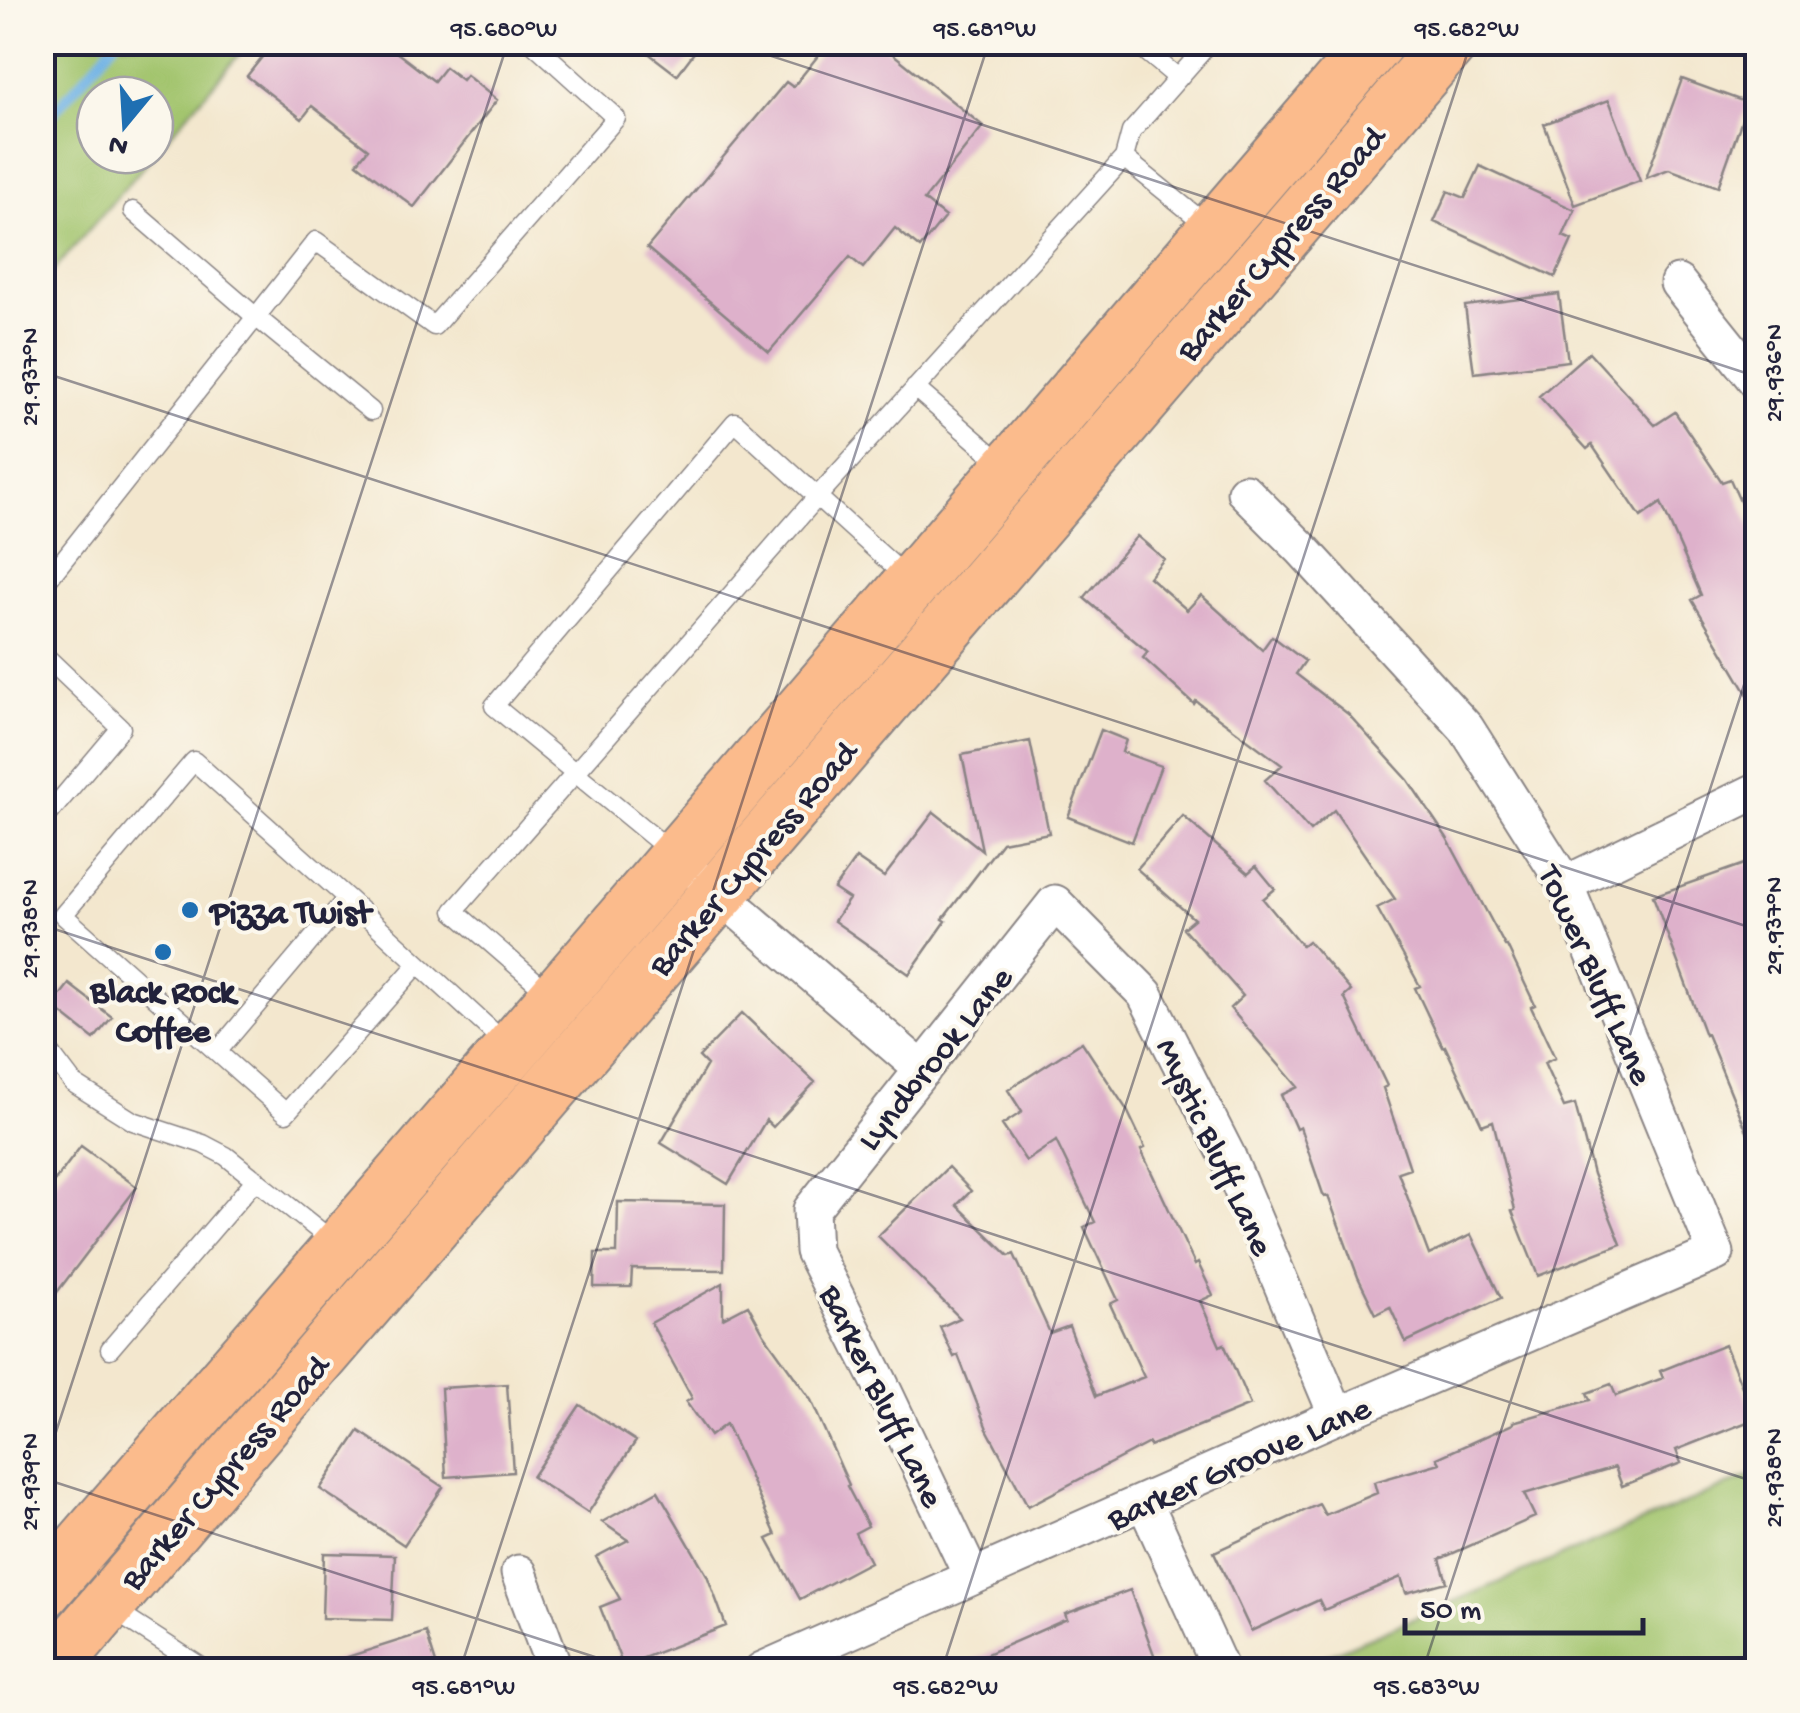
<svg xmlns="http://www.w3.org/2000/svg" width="1800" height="1713" font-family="'Gochi Hand',sans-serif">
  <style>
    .green { fill: #a2c46d; stroke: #627354; stroke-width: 2.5 }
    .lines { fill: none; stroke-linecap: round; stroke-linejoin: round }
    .stream { stroke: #70b2e5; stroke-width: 10 }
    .building { fill: #deb1cb }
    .lane-casing { stroke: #8a8484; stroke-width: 21 }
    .street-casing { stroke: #8a8484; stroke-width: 39 }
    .primary-casing { stroke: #8a8484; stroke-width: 59 }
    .lane { stroke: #fff; stroke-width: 18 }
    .street { stroke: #fff; stroke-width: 35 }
    .primary { stroke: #fbbb8c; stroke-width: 55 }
    .ticks { fill: none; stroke: #22223b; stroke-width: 2.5; stroke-opacity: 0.45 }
    .poi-dot { fill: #1f6fb2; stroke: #fbf7ec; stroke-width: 4 }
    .labels { text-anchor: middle; stroke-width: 8; stroke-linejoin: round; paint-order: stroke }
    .street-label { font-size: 35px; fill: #22223b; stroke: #fbf7ec }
    .poi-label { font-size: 35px; font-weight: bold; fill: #22223b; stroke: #fbf7ec; text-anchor: start }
    .neatline { fill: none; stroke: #22223b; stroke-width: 4 }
    .ticks-label { font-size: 25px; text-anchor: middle; fill: #22223b }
  </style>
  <rect width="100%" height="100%" fill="#fbf7ec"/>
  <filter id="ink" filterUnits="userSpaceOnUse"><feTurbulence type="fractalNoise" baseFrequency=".01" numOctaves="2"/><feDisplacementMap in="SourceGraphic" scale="20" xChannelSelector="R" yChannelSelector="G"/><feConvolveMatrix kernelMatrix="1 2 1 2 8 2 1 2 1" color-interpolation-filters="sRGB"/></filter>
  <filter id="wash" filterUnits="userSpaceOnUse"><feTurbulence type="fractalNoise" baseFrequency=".0048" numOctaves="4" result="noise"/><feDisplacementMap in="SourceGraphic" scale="40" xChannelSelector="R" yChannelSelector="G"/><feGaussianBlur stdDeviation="2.25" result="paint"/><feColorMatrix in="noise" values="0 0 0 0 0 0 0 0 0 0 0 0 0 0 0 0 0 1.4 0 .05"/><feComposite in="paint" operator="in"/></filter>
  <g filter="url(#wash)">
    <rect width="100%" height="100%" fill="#f3e7ce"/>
    <!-- green -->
    <path class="green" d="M43,42l206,1 -94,109v-57h-60v60h58l-110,128z
      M1757,1473v183l-34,14h-430z"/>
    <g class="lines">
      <!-- stream -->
      <path class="stream" d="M42,126l73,-84"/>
    </g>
    <g id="blocks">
      <!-- building -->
      <path class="building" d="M274,42h109l51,39 11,-14 17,13 4,-5 31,25 -83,107 -57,-44 11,-14 -56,-43 -10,13 -55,-43z
        M634,42h68l-25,33z
        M829,42h49l105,84 -59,74 21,17 -25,31 -25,-20 -32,40 -13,-11 -81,95 -122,-104 139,-166 7,5z
        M1682,79l66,24 -30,84 -49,-18 -23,9z
        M1609,100l31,81 -65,24 -31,-81z
        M1480,166l95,44 -12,26 9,4 -17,37 -121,-55 14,-31 17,7z
        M1559,294l9,67 -94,12 -9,-67z
        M1589,352l66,73 20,-13 47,70 8,-3 28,63v170l-66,-112 9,-5 -40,-92 -20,14 -49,-72 -5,4 -48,-53z
        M1137,536l27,23 -15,18 38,33 14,-15 61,55 10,-14 33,25 -9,13 52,40 60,66 39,58 58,108h2l28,59 -4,2 24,51 -11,5 20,44 11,-3 18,70 28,70 -83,32 -26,-65 3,-1 -22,-89 -11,4 -37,-79 -2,1 -28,-59 5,-2 -43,-78 18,-9 -61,-89 -24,21 -45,-51 17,-15 -86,-64 -2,3 -51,-46 5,-6 -64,-54z
        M1101,730l25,10 -4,12 39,14 -29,76 -64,-25z
        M1030,741l19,92 -47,9 -59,77 3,2 -37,53 -75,-53 15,-22 -15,-10 22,-31 28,19 50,-65 48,38 -20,-95z
        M1183,816l65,57 8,-7 19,23 -12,10 39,47 6,-5 43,50 -7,6 43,89 -4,2 27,80 -12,4 31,83 42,-20 30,63 -95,44 -16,-35 -14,7 -18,-37 -30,-81 -4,1 -24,-70 -4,2 -15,-34 17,-8 -68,-79 13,-12 -60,-68 11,-9 -57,-50z
        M1758,859v297h-1l-50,-122 -2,1 -52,-139z
        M69,984l43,33 -18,22 -42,-33z
        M742,1013l73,69 -42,45 -7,-7 -38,64 -67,-41 46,-78 -8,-8z
        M1082,1042l45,68 18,38 -4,2 54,115 3,-2 15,32 -13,6 20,45 4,-2 26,61 -100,41 -1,-3 -121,63 -41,-77 -29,-74 -4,2 -14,-30 20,-9 -82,-82 70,-69 23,24 -14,14 52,51 5,-2 36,79 19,-7 27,70 48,-19 -34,-73 8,-4 -34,-73 11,-5 -39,-81 -30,20 -24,-36 20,-13 -14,-22z
        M81,1146l56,41 -95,125v-114z
        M618,1202l107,2 -1,66 -92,-1 -1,18h-37l1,-34h22z
        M723,1283v35l25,-13 16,29 47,66 38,85 -2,1 21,40 -13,7 15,29 -70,37 -33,-60 9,-4 -50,-111 -16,12 -24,-34 6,-4 -41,-75z
        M1725,1345l30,74 -79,31 5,13 -59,23 -7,-19 -91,27 11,23 -95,42 7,23 -41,11 -5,-16 -77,33 -5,-10 -68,31 -37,-79 105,-48 6,11 52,-22 -3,-11 66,-19 -3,-5 76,-34v-2l77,-22 -3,-7 24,-9 5,12 47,-18 -3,-7z
        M507,1384l6,88 -67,5 -5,-89z
        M580,1405l56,36 -48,72 -56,-36z
        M359,1431l84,56 -39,58 -84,-56z
        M658,1491l49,84 19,51 -103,40 -23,-59 20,-8 -24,-42 32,-17 -26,-18z
        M324,1553l71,2 -3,65 -70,-2z
        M1130,1590l26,70 -27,10h-179l117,-51 -2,-5z
        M426,1632l12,38h-115l-1,-5z"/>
    </g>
  </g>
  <g filter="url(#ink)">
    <use href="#blocks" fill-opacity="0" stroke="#8a8484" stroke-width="2.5"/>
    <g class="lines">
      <!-- lane casing -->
      <g class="lane-casing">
        <path id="lane" d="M1135,42l43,36
          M1124,158l7,-26 79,-90
          M133,211l123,106 115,94
          M915,388l90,78
          M42,587l274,-346 118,85 182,-208 -84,-76
          M42,653l79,75 -79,94
          M674,854l-180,-148 241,-284 173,157
          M418,964l-132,149 -69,-61 130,-154 161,148
          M551,995l-97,-84 363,-414 307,-339 84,68
          M42,1042l31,41 60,38 70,23 23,12 110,88
          M217,1052l-154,-137 131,-154 153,137
          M110,1349l146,-170
          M110,1608l96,62"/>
      </g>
      <!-- street casing -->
      <g class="street-casing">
        <path id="street" d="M1678,283l80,100
          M704,881l219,189
          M1565,884l193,-94
          M1145,1503l76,167
          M519,1573l36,97
          M972,1577l-93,-196 -66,-130 -2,-41 244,-307 90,91 82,161 110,261
          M762,1670l575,-254 379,-163 -151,-369 -99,-156 -163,-178 -58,-58"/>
      </g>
      <!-- primary casing -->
      <g class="primary-casing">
        <path id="primary" d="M42,1592l470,-543 864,-1007
          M51,1670l1399,-1628"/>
      </g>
      <!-- lane -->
      <use href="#lane" class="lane"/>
      <!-- street -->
      <use href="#street" class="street"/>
      <!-- primary -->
      <use href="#primary" class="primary"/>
    </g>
  </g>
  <!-- ticks -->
  <path class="ticks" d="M728,42l1030,335M42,372l1716,558M42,925l1716,558M42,1475l466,-1433M42,1478l593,192M460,1670l529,-1628M942,1670l529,-1628M1423,1670l335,-1028"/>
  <!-- markers -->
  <g class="poi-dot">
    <circle cx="190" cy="910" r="10"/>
    <circle cx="163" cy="952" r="10"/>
  </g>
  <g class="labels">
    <!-- street labels -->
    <g class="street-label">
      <text transform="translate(1279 242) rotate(-49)" y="12">Barker Cypress Road</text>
      <text transform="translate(751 857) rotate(-49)" y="12">Barker Cypress Road</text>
      <text transform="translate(1598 974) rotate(66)" y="12">Tower Bluff Lane</text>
      <text transform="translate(933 1057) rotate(-51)" y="12">Lyndbrook Lane</text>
      <text transform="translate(1217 1146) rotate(65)" y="12">Mystic Bluff Lane</text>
      <text transform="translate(884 1395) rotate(64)" y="12">Barker Bluff Lane</text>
      <text transform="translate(1238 1461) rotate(-24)" y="12">Barker Groove Lane</text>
      <text transform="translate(223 1471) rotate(-49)" y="12">Barker Cypress Road</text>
    </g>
    <!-- poi labels -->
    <g class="poi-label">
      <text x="210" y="922">Pizza Twist</text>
      <text x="163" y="1001" text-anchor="middle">Black Rock<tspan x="163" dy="40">Coffee</tspan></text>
    </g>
  </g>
  <!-- margin -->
  <rect width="1800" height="1713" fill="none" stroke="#fbf7ec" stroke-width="110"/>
  <!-- north arrow -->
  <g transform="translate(125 125) rotate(198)"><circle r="48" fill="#fbf7ec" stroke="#a4a2a5" stroke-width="2.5"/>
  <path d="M0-8L18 38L0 25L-18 38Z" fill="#1f6fb2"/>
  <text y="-15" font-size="28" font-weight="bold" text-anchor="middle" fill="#22223b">N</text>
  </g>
  <!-- scale -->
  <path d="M1405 1618v15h238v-15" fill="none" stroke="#22223b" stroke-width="5"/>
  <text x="1420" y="1618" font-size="30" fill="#22223b" stroke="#fbf7ec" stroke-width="8" paint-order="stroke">50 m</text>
  <rect x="55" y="55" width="1690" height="1603" class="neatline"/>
  <g class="ticks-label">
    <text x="504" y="36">95.680°W</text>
    <text x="985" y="36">95.681°W</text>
    <text x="1467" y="36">95.682°W</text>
    <text transform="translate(1772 373) rotate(-90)" y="9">29.936°N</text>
    <text transform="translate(28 377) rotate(-90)" y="9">29.937°N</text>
    <text transform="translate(1772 926) rotate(-90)" y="9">29.937°N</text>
    <text transform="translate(28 929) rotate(-90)" y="9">29.938°N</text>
    <text transform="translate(1772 1478) rotate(-90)" y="9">29.938°N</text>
    <text transform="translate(28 1482) rotate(-90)" y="9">29.939°N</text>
    <text x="464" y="1694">95.681°W</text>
    <text x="946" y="1694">95.682°W</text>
    <text x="1427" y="1694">95.683°W</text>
  </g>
</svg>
